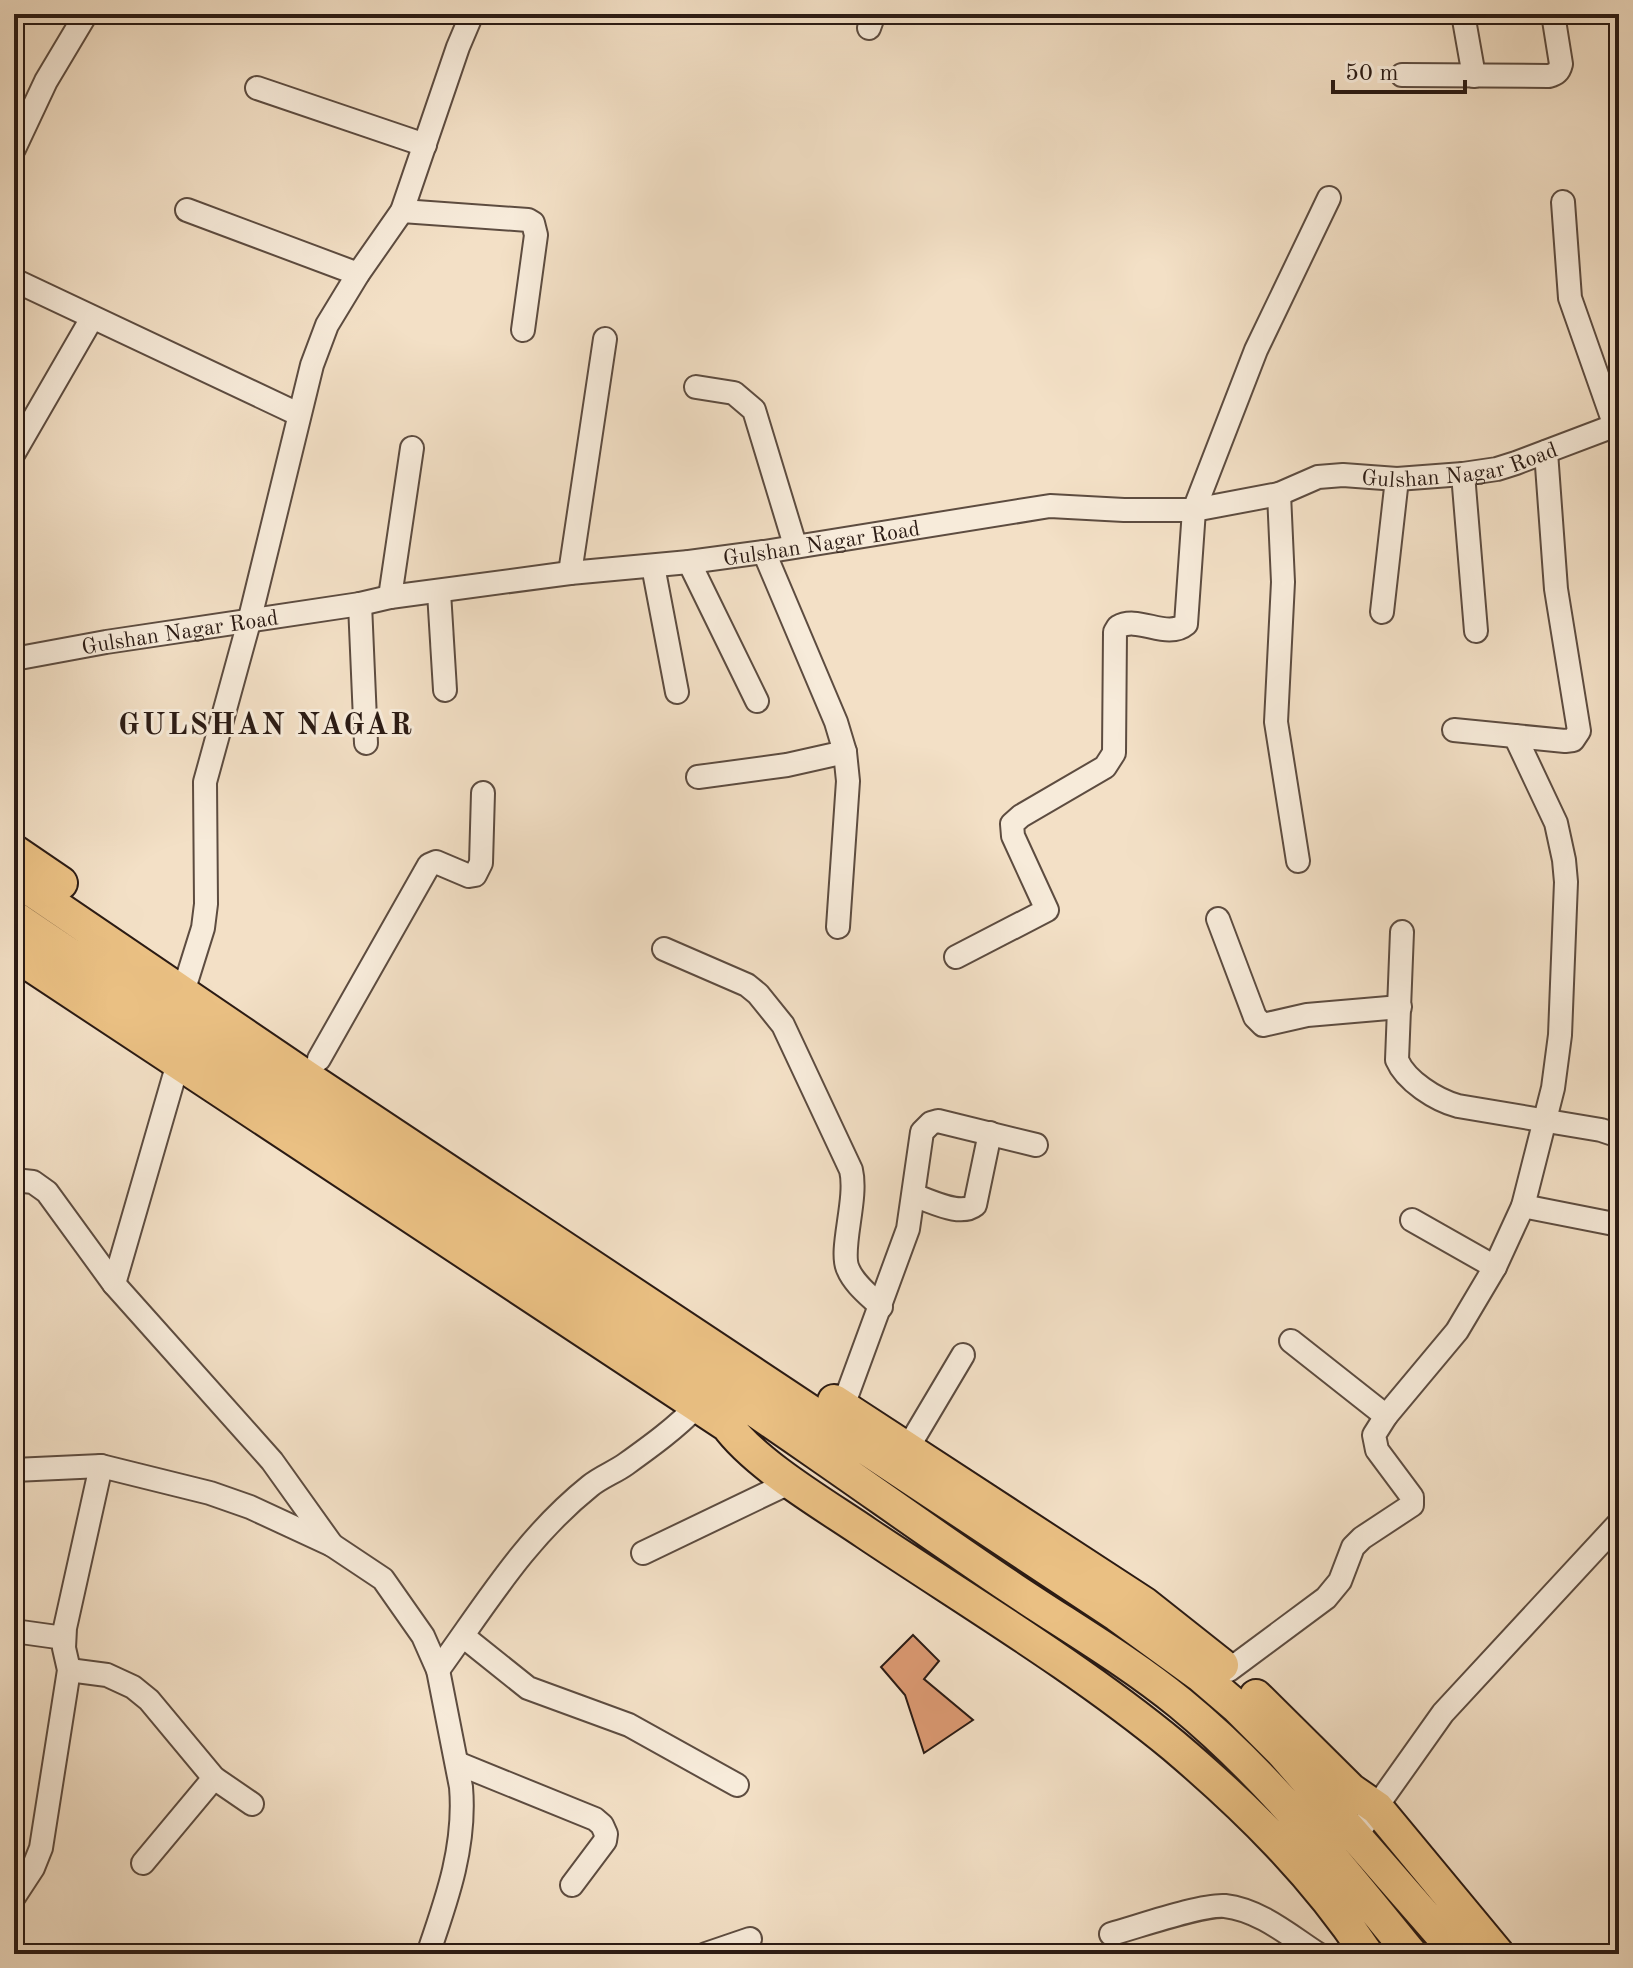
<svg xmlns="http://www.w3.org/2000/svg" width="1633" height="1968" font-family="'Old Standard TT',serif">
  <style>
    .building { fill: #db9972; stroke: #2b1b14; stroke-width: 2 }
    .lines { fill: none; stroke-linecap: round; stroke-linejoin: round }
    .minor-casing { stroke: #5d4c40; stroke-width: 26 }
    .highway-casing { stroke: #2b1b14; stroke-width: 36 }
    .minor { stroke: #f7ebda; stroke-width: 22 }
    .highway { stroke: #eac083; stroke-width: 32 }
    .labels { text-anchor: middle; stroke-width: 6; stroke-linejoin: round; paint-order: stroke }
    .street-label { font-size: 22px; fill: #2b1b14; stroke: #f7ebda }
    .district-label { font-size: 30px; font-weight: bold; letter-spacing: 2px; fill: #2b1b14; stroke: #f7ebda }
  </style>
  <rect width="100%" height="100%" fill="#f3e0c6"/>
  <filter id="stains"><feTurbulence type="fractalNoise" baseFrequency=".0025" numOctaves="4"/><feColorMatrix values="0 0 0 0 .2 0 0 0 0 .09 0 0 0 0 .02 0 0 0 .5 -.17"/></filter>
  <radialGradient id="worn" r=".72"><stop offset=".6" stop-color="#630" stop-opacity="0"/><stop offset="1" stop-color="#630" stop-opacity=".3"/></radialGradient>
  <!-- building -->
  <path class="building" d="M913,1635l26,26 -15,18 49,41 -49,33 -19,-58 -24,-28z"/>
  <g class="lines">
    <!-- minor casing -->
    <g class="minor-casing">
      <g id="minor">
        <path d="M1463,14l11,62"/>
        <path d="M869,28l5,-14"/>
        <path d="M1402,75l147,1c7,-2 10,-4 12,-12l-8,-50"/>
        <path d="M257,88l168,57"/>
        <path d="M14,149l32,-68 40,-67"/>
        <path d="M1563,202l7,96 45,128"/>
        <path d="M187,210l171,64"/>
        <path d="M402,211l126,9 5,3 3,12 -13,95"/>
        <path d="M14,280l284,134"/>
        <path d="M696,387l38,6 20,17 41,135"/>
        <path d="M14,453l78,-135"/>
        <path d="M1463,474l13,157"/>
        <path d="M1279,494l4,88 -7,140 22,139"/>
        <path d="M764,552l72,170 9,30 3,29 -10,146"/>
        <path d="M689,562l68,139"/>
        <path d="M653,566l24,126"/>
        <path d="M570,573l35,-234"/>
        <path d="M439,592l6,98"/>
        <path d="M390,597l22,-149"/>
        <path d="M360,604l6,139"/>
        <path d="M1382,612l15,-133"/>
        <path id="s1" d="M14,659l92,-17 254,-38 30,-7 180,-24 119,-11 75,-10 286,-46 74,4h70l85,-16 39,-17 25,-2 54,4 66,-5 34,-5 19,-6 103,-39"/>
        <path d="M1454,730l111,11 8,-1 6,-9 -23,-142 -10,-137"/>
        <path d="M698,777l89,-12 58,-13"/>
        <path d="M1218,919l37,98 8,8 44,-10 93,-8"/>
        <path d="M1402,932l-5,128c9,21 39,40 61,46l143,24 18,6"/>
        <path d="M664,949l83,36 11,9 25,31 68,145c7,29 -12,80 -3,99 6,15 22,27 33,38"/>
        <path d="M956,957l91,-47 -34,-74 -1,-12 9,-8 84,-49 9,-14 1,-121 3,-5c20,-12 49,13 68,-3l8,-114 62,-160 73,-152"/>
        <path d="M183,992l20,-64 3,-24 -1,-122 44,-160 63,-257 15,-40 31,-51 44,-63 56,-164 14,-33"/>
        <path d="M319,1059l110,-194 7,-3 33,14 6,-1 6,-12 2,-70"/>
        <path d="M14,1180l19,2 14,10 67,92 158,177 60,84"/>
        <path d="M915,1196c17,5 45,21 60,9l15,-72"/>
        <path d="M1523,1206l96,19"/>
        <path d="M1412,1220l83,47"/>
        <path d="M114,1284l64,-221"/>
        <path d="M1291,1341l95,75"/>
        <path d="M843,1406l65,-177 14,-97 9,-9 7,-2 98,24"/>
        <path d="M900,1461l63,-106"/>
        <path d="M14,1470l87,-4 109,27 40,14 82,38 51,34 40,57 15,34 23,117c5,59 -14,112 -33,167"/>
        <path d="M643,1553l148,-71"/>
        <path d="M14,1631l50,7"/>
        <path d="M463,1636l65,52 101,37 108,60"/>
        <path d="M69,1670l38,5 26,12 16,13 65,78 38,26"/>
        <path d="M438,1670c48,-66 87,-132 152,-184 11,-9 25,-14 36,-22 25,-18 50,-36 71,-58"/>
        <path d="M1229,1670l97,-72 14,-17 13,-34 9,-9 50,-33v-8l-35,-47 -3,-15 12,-19 71,-85 38,-64 28,-61 30,-118 7,-53 6,-153 -2,-22 -8,-37 -41,-87"/>
        <path d="M457,1763l138,56 7,6 4,9 -1,7 -33,44"/>
        <path d="M1355,1837l88,-124 176,-190"/>
        <path d="M143,1863l71,-85"/>
        <path d="M14,1897l19,-29 8,-20 28,-178 -5,-22 1,-20 36,-162"/>
        <path d="M1111,1934c26,-7 91,-30 114,-28 35,4 65,30 93,48"/>
        <path d="M706,1954l44,-15"/>
      </g>
    </g>
    <!-- highway casing -->
    <g class="highway-casing">
      <path id="highway" d="M14,851l47,32
        M14,878l294,200 809,537 84,61 35,30 46,46 176,202
        M14,917c266,181 539,353 804,537 65,45 129,91 195,135 55,37 114,71 167,114 88,72 159,163 231,251
        M14,954l714,472
        M712,1380c2,17 6,32 15,45 29,40 98,80 139,108 103,69 212,134 308,213 73,62 140,128 193,208
        M834,1401l311,203 77,61
        M1256,1696l95,94
        M1333,1782l18,8 26,18 121,146"/>
    </g>
    <!-- minor -->
    <use href="#minor" class="minor"/>
    <!-- highway -->
    <use href="#highway" class="highway"/>
  </g>
  <g class="labels">
    <!-- street labels -->
    <g class="street-label">
      <text dy="8" stroke="none"><textPath href="#s1" startOffset="1464">Gulshan Nagar Road</textPath></text>
      <text dy="8" stroke="none"><textPath href="#s1" startOffset="816">Gulshan Nagar Road</textPath></text>
      <text dy="8" stroke="none"><textPath href="#s1" startOffset="168">Gulshan Nagar Road</textPath></text>
    </g>
    <!-- district labels -->
    <g class="district-label">
      <text x="266" y="734">GULSHAN NAGAR</text>
    </g>
  </g>
  <!-- margin -->
  <rect width="1633" height="1968" fill="none" stroke="#f3e0c6" stroke-width="48"/>
  <rect x="16" y="16" width="1601" height="1936" fill="none" stroke="#2b1b14" stroke-width="4"/>
  <rect x="24" y="24" width="1585" height="1920" fill="none" stroke="#2b1b14" stroke-width="2"/>
  <!-- scale -->
  <path d="M1333 80v12h132v-12" fill="none" stroke="#2b1b14" stroke-width="4"/>
  <text x="1345" y="80" font-size="24" fill="#2b1b14" stroke="#f7ebda" stroke-width="6" paint-order="stroke">50 m</text>
  <rect width="100%" height="100%" filter="url(#stains)"/>
  <rect width="100%" height="100%" fill="url(#worn)"/>
</svg>
